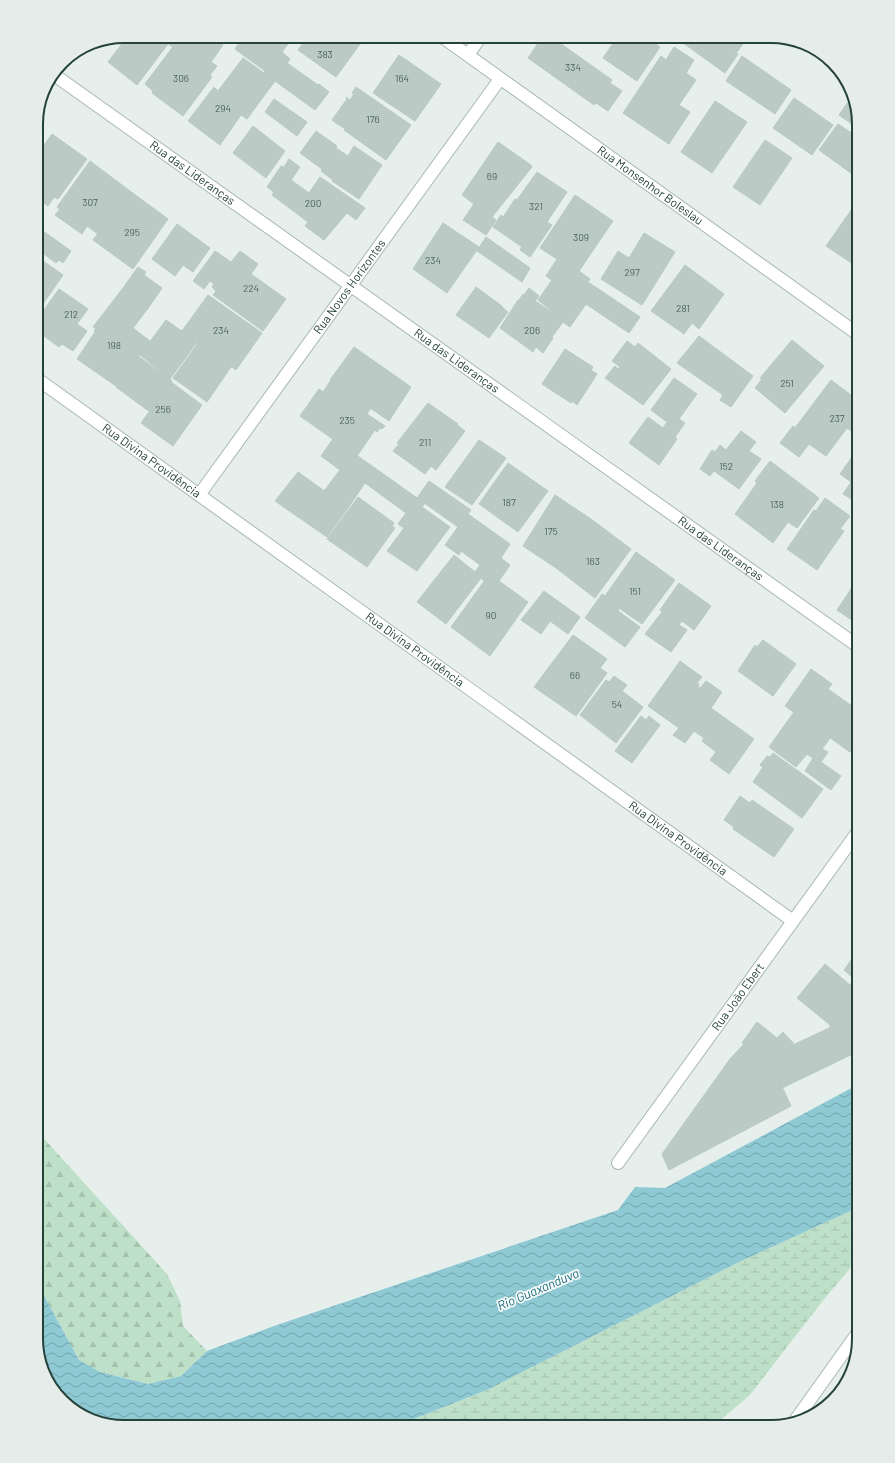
<svg xmlns="http://www.w3.org/2000/svg" width="895" height="1463" font-family="Barlow,sans-serif">
  <style>
    .forest { fill: url(#forest-firs) }
    .wetland { fill: url(#wetland-marsh) }
    .water { fill: url(#water-waves) }
    .building { fill: #bbcac4; stroke: #b8c9c2 }
    .lines { fill: none; stroke-linecap: round; stroke-linejoin: round }
    .minor-casing { stroke: #a8b8b2; stroke-width: 14 }
    .minor { stroke: #fff; stroke-width: 12 }
    .labels { text-anchor: middle; stroke-width: 3.5; stroke-linejoin: round; paint-order: stroke }
    .number-label { font-size: 10px; fill: #4a645c }
    .street-label { font-size: 12px; fill: #24423a; stroke: #f7fbf9 }
    .water-label { font-size: 13px; font-style: italic; fill: #1c6f80; stroke: #f7fbf9 }
    .rim { fill: none; stroke: #24423a; stroke-width: 2 }
  </style>
  <defs>
    <pattern id="forest-firs" width="22" height="20" patternUnits="userSpaceOnUse"><rect width="22" height="20" fill="#bfe0c8"/><path d="M5 1l3.5 6h-7zM16 11l3.5 6h-7z" fill="#a4c1ad"/></pattern>
    <pattern id="wetland-marsh" width="20" height="14" patternUnits="userSpaceOnUse"><rect width="20" height="14" fill="#bfe0c8"/><path d="M1 5h8M5 5V1M11 12h8M15 12V8" fill="none" stroke="#a4c1ad"/></pattern>
    <pattern id="water-waves" width="16" height="10" patternUnits="userSpaceOnUse"><rect width="16" height="10" fill="#8ec9d4"/><path d="M0 5q4-4 8 0t8 0" fill="none" stroke="#74a5ad"/></pattern>
  </defs>
  <rect width="100%" height="100%" fill="#e6efeb"/>
  <!-- forest -->
  <path class="forest" d="M36,1130l131,144 13,27 3,25 24,25 -26,25 -33,8 -48,-12 -21,-12 -43,-79z"/>
  <!-- wetland -->
  <path class="wetland" d="M859,1207v51l-34,40 -76,98 -37,31h-318l95,-38 248,-126z"/>
  <!-- water -->
  <path class="water" d="M859,1084v123l-122,56 -248,126 -95,38h-276l-43,-15 -30,-34 -9,-39v-58l43,79 21,12 48,12 33,-8 26,-25 67,-25 344,-116 17,-23 30,1z"/>
  <!-- building -->
  <path class="building" d="M128,36h31l3,2 1,-2h18l-8,11 -5,-3 -31,41 -29,-23z
    M181,36h30l12,9 -12,17 6,4 -7,9 2,2 -29,39 -31,-23 1,-2 -8,-7z
    M231,36h13l-5,6z
    M244,36h50l-12,16 8,7 -15,22 -12,-8 2,-2 -30,-22z
    M308,36h50l5,4 -27,37 -38,-27z
    M543,36h7l62,44 -2,3 12,8 -14,20 -12,-8 -2,2 -66,-47z
    M618,36h26l16,11 -23,34 -34,-23z
    M682,36h32l24,18 -13,19 -46,-33z
    M714,36h33l1,1 -11,15z
    M791,41l13,4 -2,3z
    M674,47l20,13 -8,13 10,7 -17,25 11,7 -21,32 -46,-31 38,-57 5,4z
    M399,55l42,29 -26,37 -42,-28z
    M742,56l49,34 -16,24 -49,-33z
    M243,58l32,23 -28,38 -6,-4 -21,30 -32,-24 26,-34 4,4z
    M287,63l31,22 1,-1 10,8 -14,18 -40,-29z
    M356,87l55,38 -25,35 -42,-30 1,-1 -13,-9 15,-21 -1,-2 4,3 4,-6 -2,-1z
    M794,98l39,27 -21,30 -39,-27z
    M274,99l33,23 -10,14 -32,-24z
    M715,101l32,21 -35,51 -31,-21z
    M848,102l7,5 4,16 -3,4 -17,-12z
    M838,124l21,14v41l-40,-29z
    M253,126l32,25 -19,27 -33,-25z
    M316,131l21,15 -15,23 -22,-16z
    M52,134l35,25 -29,40 -4,-2 -6,9 -12,-9v-41z
    M765,140l27,18 -32,47 -27,-18z
    M498,142l33,23 1,2 -40,50 4,3 -10,15 -23,-15 11,-16 -12,-9z
    M354,146l28,19 -23,34 -27,-18 1,-1 -12,-9 15,-23 12,8z
    M289,159l11,8 -9,13 18,13 11,-16 45,31 -9,12 -9,-7 -23,27 -19,-14 3,-4 -36,-27 2,-3 -7,-5 14,-21 3,1z
    M90,161l40,30 -32,43 -11,-8 -5,8 -27,-19 5,-6 -3,-2z
    M537,172l30,20 -20,30 5,3 -22,32 -10,-7 2,-3 -29,-20 8,-12 2,2 12,-18 2,1z
    M130,191l38,28 -35,50 -40,-29z
    M575,195l38,26 -34,50 11,8 -13,19 -31,-22 11,-17 -17,-11z
    M859,199v69l-33,-22z
    M443,223l36,24 -32,46 -34,-24z
    M177,224l33,24 -17,24 -10,-7 -8,11 -23,-17z
    M39,228l32,23 -8,12 -4,-3 -3,3 -20,-15v-17z
    M644,233l31,19 -33,53 -41,-26 17,-28 11,7z
    M486,237l44,31 -8,14 -45,-31z
    M215,251l16,11 9,-11 18,13 -7,10 35,25 -23,32 -50,-36 3,-4 -4,-4 2,-3 -4,-3 -6,8 -11,-8z
    M36,256l27,19 -27,39z
    M685,265l39,29 -25,35 -7,-6 -8,11 -33,-23z
    M138,267l8,5 -2,3 18,13 -13,19 -26,-19z
    M552,280l34,24 -16,23 -7,-5 -11,15 1,1 -10,15 -7,-6 -3,5 -33,-24 18,-28h1l4,-6 1,1 5,-7 10,8 -4,5 18,12v-1l-15,-12z
    M588,282l52,35 -11,16 -52,-35z
    M476,287l26,19v1l6,5 -19,26 -33,-23z
    M123,288l26,19 -16,21 17,13 -34,45 -39,-27 18,-27 -1,-1 2,-3 -3,-1z
    M59,289l29,20 -11,15 10,7 -14,20 -11,-7 -3,3 -23,-17v-9z
    M208,295l54,38 -26,37 -54,-39z
    M166,320l31,22 -27,37 -30,-24z
    M699,336l54,40 -22,31 -11,-7 3,-5 -46,-32z
    M792,340l32,26 -39,47 -30,-25 7,-9 -2,-1z
    M627,341l8,6 3,-4 33,26 -28,36 -38,-27 10,-12 3,3 2,-2 -8,-6z
    M198,343l33,24 -24,35 -34,-24z
    M354,347l57,40 -22,34 -59,-41z
    M565,349l28,18 -2,3 6,4 -20,31 -5,-4 -1,2 -29,-19z
    M138,356l34,25 -22,31 -34,-25z
    M674,378l23,16 -18,25 6,4 -10,14 2,2 -18,26 -30,-22 19,-26 15,11 4,-6 -16,-12z
    M331,380l40,28 -4,6 18,12 -3,3 -2,-1 -3,4 -2,-2 -18,26 -57,-40 19,-27 4,3z
    M831,380l28,21v35l-12,-8 -21,28 -17,-12 -10,13 -19,-14 13,-17 2,2z
    M171,382l31,23 -29,41 -32,-23z
    M428,403l30,21 -1,1 8,6 -29,39 -5,-4 -6,8 -32,-23 6,-7 -2,-1z
    M741,431l15,11 -7,9 12,8 -22,30 -25,-18 -4,5 -10,-7 12,-19 3,2 5,-7 6,5z
    M333,439l42,29 -27,40 -24,-17 16,-21 -19,-14z
    M479,440l27,18 -34,47 -27,-18z
    M859,447v56h-1l-15,-9 8,-12 -11,-8z
    M770,461l49,37 -22,30 -9,-6 -15,21 -38,-29 22,-31 -2,-2z
    M508,463l40,28 -30,41 -39,-28z
    M375,468l42,30 -11,15 -41,-30z
    M298,472l50,36 -21,29 -52,-36z
    M429,481l42,29 -13,17 -41,-29z
    M555,495l36,24 -35,49 -33,-22z
    M358,497l36,26 -2,3 3,2 -28,39 -40,-28z
    M417,498l8,5 -3,4 28,20 -33,44 -30,-20 17,-23 -6,-4z
    M825,498l25,18 -10,13 4,2 -27,39 -30,-21 27,-39 2,1z
    M468,514l42,30 -9,14 -43,-31z
    M591,519l40,30 -36,49 -39,-30z
    M458,527l43,31 -17,23 -3,-3 -35,46 -29,-22 37,-47 21,17 5,-7 -19,-14 -2,4 -14,-10z
    M636,552l39,28 -33,44 -23,-16 -1,3 22,16 -15,20 -40,-29 17,-24 3,2z
    M501,558l9,7 -11,16 29,21 -38,54 -39,-29z
    M859,577v48l-22,-15z
    M679,583l32,23 -17,24 -12,-9 -3,4 8,5 -16,22 -26,-18 17,-22 -2,-2z
    M544,591l36,26 -12,17 -18,-13 -9,13 -20,-14z
    M573,635l34,24 -7,9 7,5 -31,43 -42,-29z
    M763,640l33,24 -23,32 -35,-25 17,-26 2,2z
    M680,661l22,16 -5,6 2,1 -1,3 2,1 6,-7 16,11 -11,16 -43,-30z
    M811,669l21,15 -4,5 24,17 2,-2 5,4v32l-9,12 -65,-46z
    M614,676l13,9 -5,6 21,16 -27,36 -36,-28 26,-35 3,2z
    M668,678l43,30 -26,35 -12,-8 6,-7 -31,-22z
    M711,708l43,31 -25,35 -19,-14 6,-8 -14,-11 2,-3 -10,-7z
    M794,712l36,26 -8,11 6,3 -7,10 20,14 -10,14 -26,-19 8,-13 -6,-4 -11,13 -27,-20z
    M641,716l5,4 3,-4 11,9 -28,38 -17,-12z
    M773,753l50,36 -21,29 -49,-36 10,-15 -3,-2 7,-9 3,1z
    M740,796l10,7 2,-3 42,29 -20,28 -41,-28 1,-2 -10,-7z
    M859,949v34l-15,-13z
    M825,964l25,21 5,-6 4,4v31l-28,14 -2,-4 -32,-26z
    M859,1014v37l-77,37 -13,-29 27,-13 -1,-2z
    M757,1022l20,16 6,-6 13,14 -27,13 22,47 -122,64 -7,-16 68,-95 14,-15 -2,-1z"/>
  <g class="lines">
    <!-- minor casing -->
    <g class="minor-casing">
      <g id="minor">
        <path id="s1" d="M441,36l418,299"/>
        <path d="M468,55l13,-19"/>
        <path id="s2" d="M53,74l806,573"/>
        <path id="s3" d="M36,378l757,543"/>
        <path id="s4" d="M199,495l301,-416"/>
        <path id="s5" d="M618,1163l241,-333"/>
        <path d="M794,1422l65,-91"/>
      </g>
    </g>
    <!-- minor -->
    <use href="#minor" class="minor"/>
  </g>
  <g class="labels">
    <!-- number labels -->
    <g class="number-label">
      <text x="325" y="58">383</text>
      <text x="573" y="71">334</text>
      <text x="181" y="82">306</text>
      <text x="402" y="82">164</text>
      <text x="223" y="112">294</text>
      <text x="373" y="123">176</text>
      <text x="492" y="180">69</text>
      <text x="90" y="206">307</text>
      <text x="313" y="207">200</text>
      <text x="536" y="210">321</text>
      <text x="132" y="236">295</text>
      <text x="581" y="241">309</text>
      <text x="433" y="264">234</text>
      <text x="632" y="276">297</text>
      <text x="251" y="292">224</text>
      <text x="683" y="312">281</text>
      <text x="71" y="318">212</text>
      <text x="221" y="334">234</text>
      <text x="532" y="334">206</text>
      <text x="114" y="349">198</text>
      <text x="787" y="387">251</text>
      <text x="163" y="413">256</text>
      <text x="837" y="422">237</text>
      <text x="347" y="424">235</text>
      <text x="425" y="446">211</text>
      <text x="726" y="470">152</text>
      <text x="509" y="506">187</text>
      <text x="777" y="508">138</text>
      <text x="551" y="535">175</text>
      <text x="593" y="565">163</text>
      <text x="635" y="595">151</text>
      <text x="491" y="619">90</text>
      <text x="575" y="679">66</text>
      <text x="617" y="708">54</text>
    </g>
    <!-- street labels -->
    <g class="street-label">
      <text dy="4" stroke="none"><textPath href="#s2" startOffset="171">Rua das Lideranças</textPath></text>
      <text dy="4" stroke="none"><textPath href="#s1" startOffset="257">Rua Monsenhor Boleslau</textPath></text>
      <text dy="4" stroke="none"><textPath href="#s4" startOffset="257">Rua Novos Horizontes</textPath></text>
      <text dy="4" stroke="none"><textPath href="#s2" startOffset="495">Rua das Lideranças</textPath></text>
      <text dy="4" stroke="none"><textPath href="#s3" startOffset="142">Rua Divina Providência</textPath></text>
      <text dy="4" stroke="none"><textPath href="#s2" startOffset="819">Rua das Lideranças</textPath></text>
      <text dy="4" stroke="none"><textPath href="#s3" startOffset="466">Rua Divina Providência</textPath></text>
      <text dy="4" stroke="none"><textPath href="#s3" startOffset="790">Rua Divina Providência</textPath></text>
      <text dy="4" stroke="none"><textPath href="#s5" startOffset="205">Rua João Ebert</textPath></text>
    </g>
    <!-- water labels -->
    <g class="water-label">
      <text transform="translate(538 1289) rotate(-23)" y="5">Rio Guaxanduva</text>
    </g>
  </g>
  <!-- crop -->
  <path d="M0 0H895V1463H0ZM124 43H771A81 81 0 0 1 852 124V1339A81 81 0 0 1 771 1420H124A81 81 0 0 1 43 1339V124A81 81 0 0 1 124 43Z" fill="#e6ecea" fill-rule="evenodd"/>
  <path class="rim" d="M124 43H771A81 81 0 0 1 852 124V1339A81 81 0 0 1 771 1420H124A81 81 0 0 1 43 1339V124A81 81 0 0 1 124 43Z"/>
</svg>
